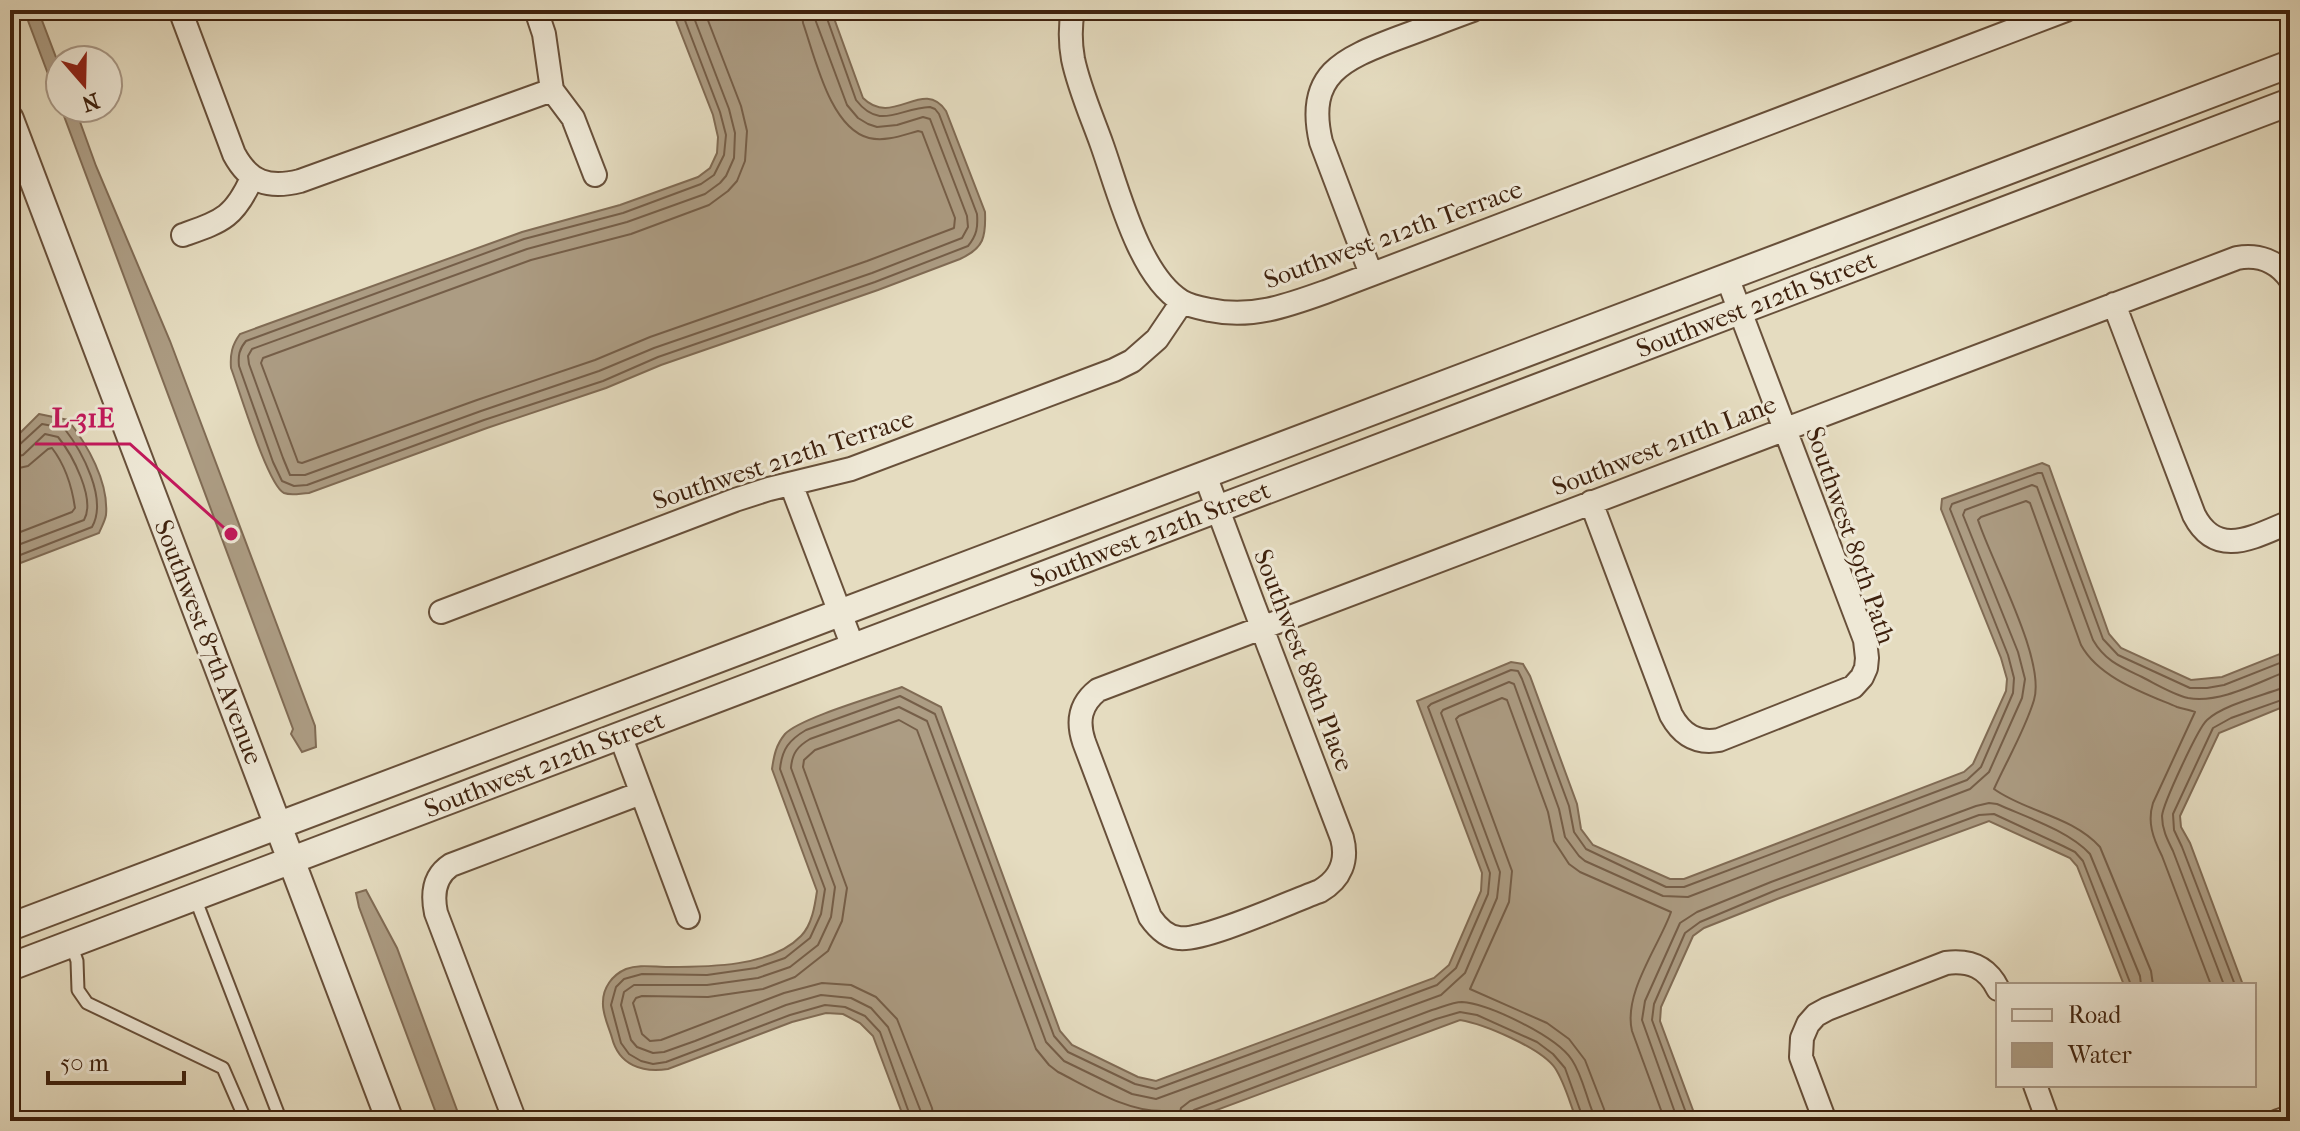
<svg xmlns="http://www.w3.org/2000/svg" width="2300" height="1131" font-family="'IM FELL French Canon',serif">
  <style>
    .water { fill: #ac9c83; stroke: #806b54; stroke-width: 2 }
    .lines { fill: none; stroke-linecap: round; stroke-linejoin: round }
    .shore { stroke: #755e48; stroke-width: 2 }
    .service-casing { stroke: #68503a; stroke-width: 15 }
    .minor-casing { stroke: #68503a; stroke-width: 26 }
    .tertiary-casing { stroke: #68503a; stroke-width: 30 }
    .service { stroke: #eee8d6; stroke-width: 11 }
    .minor { stroke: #eee8d6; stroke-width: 22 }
    .tertiary { stroke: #eee8d6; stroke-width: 26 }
    .labels { text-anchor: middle; stroke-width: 6; stroke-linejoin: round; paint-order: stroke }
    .street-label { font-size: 26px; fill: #3e210d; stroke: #eee8d6 }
    .leader { fill: none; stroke: #c2185b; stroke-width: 3 }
    .callout-dot { fill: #c2185b; stroke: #eee8d6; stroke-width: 3 }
    .callout-label { font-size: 28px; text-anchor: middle; font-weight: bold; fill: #c2185b; stroke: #eee8d6; stroke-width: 6; stroke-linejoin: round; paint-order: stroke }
  </style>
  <rect width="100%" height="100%" fill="#e5dcc0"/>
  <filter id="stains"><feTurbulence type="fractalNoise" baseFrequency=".0025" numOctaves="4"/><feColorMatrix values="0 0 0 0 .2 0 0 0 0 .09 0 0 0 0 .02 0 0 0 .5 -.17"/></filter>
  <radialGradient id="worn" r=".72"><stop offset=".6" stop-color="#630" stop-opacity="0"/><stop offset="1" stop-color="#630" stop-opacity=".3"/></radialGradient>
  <!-- water -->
  <path class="water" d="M24,10h14l22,58v38z
    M672,10h159l32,88c30,30 60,-21 83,13l39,101c1,25 -1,36 -25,47l-82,31 -217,75 -55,23 -119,40 -178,65c-8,0 -17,3 -25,0 -16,-7 -45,-104 -53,-125 -1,-14 1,-23 9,-34l282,-102 98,-27 78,-28 12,-9 7,-15 1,-16 -5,-22z
    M61,108h14l21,58 74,175 145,385 1,21 -14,5 -11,-18 2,-5z
    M39,414l29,6c19,24 41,62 38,95 -1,6 -5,13 -7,18l-89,34v-124z
    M2042,463l7,3 60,168 12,14 70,32 31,-3 68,-27v54l-71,29 -39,83 1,11 9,16 53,142h-119l-47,-119 -7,-8 -11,-5 -70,-32 -212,78 -73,29 -11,8 -32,71 -1,14 37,100h-120c-7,-17 -12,-38 -22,-53 -14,-20 -71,-44 -95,-48l-273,101h-282l-32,-85 -13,-13 -17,-9 -17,-1 -34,9 -124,47c-26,4 -49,-4 -56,-31 -3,-11 -10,-24 -9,-36 0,-14 9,-27 23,-33 13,-5 28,-2 42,-2 40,0 103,0 133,-31 11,-11 14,-31 16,-45l-45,-122c2,-14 4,-24 13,-35 15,-16 92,-38 117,-47l39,20 119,324 12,14 66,32 18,4 278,-103 15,-13 32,-74 1,-18 -65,-172 94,-39 12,2 7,12 47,128 4,25 12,16 77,34h14l280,-107 9,-8 33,-73 1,-12 -6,-21 -60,-149 1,-10z
    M366,890l31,58 64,173h-22l-80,-214 -3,-14z"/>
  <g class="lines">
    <!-- shore -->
    <path class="shore" d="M681,10l39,102 6,23 -2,20 -10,20 -13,9 -78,29 -99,26 -278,102c-7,8 -8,15 -7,25l34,96 9,19 12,5 13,-1 177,-65 119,-39 55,-24 217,-75 93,-36c9,-11 10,-19 9,-32l-38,-100 -4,-5 -5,-2c-31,1 -50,24 -74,-7l-32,-90
      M691,10l38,99 6,24 -1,25 -8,18 -6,7 -15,11 -78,28 -100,27 -275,100 -4,7 1,8 34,94 7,17h15l176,-64 118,-40 55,-23 218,-75 90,-35 6,-11 -1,-11 -37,-97 -7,-2 -26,8 -20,2 -9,-3 -10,-6 -11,-13 -32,-86 -1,-9
      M704,10l37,96 6,25 -2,30 -8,20 -9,10 -19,14 -78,29 -100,26 -268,98 -2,5 37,99 4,1 175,-63 118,-40 55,-23 217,-76 87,-33 1,-10 -33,-86 -4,-1c-15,4 -32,11 -49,7 -39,-10 -54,-81 -66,-115l-1,-13
      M10,448l8,-2 24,-22 22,4c18,23 44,71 28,99l-82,32
      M10,458l13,-3 22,-21 13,3c14,17 38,62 26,83l-74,28
      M10,470l18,-4 20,-17 4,-1c13,17 20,39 23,60l-3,4 -62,24
      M2153,985l-2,-14 -51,-124c-28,-31 -74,-35 -106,-58 13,-29 31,-59 40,-89 12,-40 -42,-137 -56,-180l3,-3 45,-16 4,2 51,142c18,33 63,48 96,62 6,2 13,3 18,5l-42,91c-6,19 0,35 9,53l49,129
      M2224,985l-51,-134c-6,-12 -11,-22 -11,-35 1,-12 36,-88 45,-96 16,-15 54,-24 75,-32l8,-1
      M2235,985l-53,-138 -8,-17 -1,-16 40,-86 18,-10 59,-21
      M912,1121l-32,-89 -15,-16 -20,-9 -20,-2 -35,10 -124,47 -13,2 -12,-3 -12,-7 -8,-11 -10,-38 5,-18 8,-8 18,-5 65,1 49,-7 29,-10 25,-20 11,-24 4,-25 -45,-120c2,-20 9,-29 26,-39l94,-34 35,18 119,322 14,16 67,32 21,5 281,-104 19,-17 32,-74 2,-21 -62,-166 3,-3 80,-34 7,1 4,8 47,127 5,26 12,17 80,38h18l283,-107 14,-13 32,-74 1,-15 -6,-23 -58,-146 2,-5 86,-31h4l61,166 15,16 72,33h17l17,-3 66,-26
      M922,1121l-1,-9 -33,-85 -17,-19 -20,-10 -30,-3 -35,10 -91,36 -31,11 -11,1 -16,-6 -6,-7 -10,-35 3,-13 10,-7h73l51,-7 32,-11 28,-22 13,-28 4,-30 -44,-119c1,-15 7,-22 19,-29l89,-32 28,14 119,321 18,19 68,33 24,5 285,-104 24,-22 32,-75 3,-26 -59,-159 2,-3 66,-28 5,2 45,125 6,28 14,19 6,5 78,35 25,1 282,-108 19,-17 33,-74 3,-19 -7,-27 -55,-137 2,-5 67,-25 5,2 56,153c12,21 28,27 49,37 14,7 30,17 46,21 33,6 72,-17 102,-28
      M934,1121l-2,-13 -35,-89 -21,-22 -25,-12 -29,-2 -38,10 -123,47 -11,1 -8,-7 -9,-31 3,-5 6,-2 66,1 55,-8 32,-12 33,-26 14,-30 5,-33 -44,-121 1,-7 11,-10 84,-30 18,10 119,319 13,16 9,7c32,16 69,40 106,39l2,10
      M1178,1121l3,-13 9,-7 242,-91c10,-3 21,-8 30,-8 28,2 95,35 110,58 10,15 14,36 21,53l1,8
      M1188,1121l1,-6 5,-5 242,-91 24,-7 17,3 60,27 16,12 12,14 19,53
      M1606,1121l-2,-12 -19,-49 -16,-21 -22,-16 -77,-34 39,-87 3,-31 -56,-152 3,-3 43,-18 5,2 41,112 6,29 15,23 11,8 91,40c-12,34 -48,81 -39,119l33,90
      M1678,1121l-36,-101 3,-19 35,-78 17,-11 74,-30 205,-76 13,-3 8,1c29,13 72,27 93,50l50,122 1,9
      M1689,1121l-37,-101 2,-16 31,-71 15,-11 74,-31 205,-76 15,-1 69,32 12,6 8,9 48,124"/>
    <!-- service casing -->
    <g class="service-casing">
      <path id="service" d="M195,898l86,223
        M71,944l6,17 1,29 9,13 136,65 23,53"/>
    </g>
    <!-- minor casing -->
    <g class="minor-casing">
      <path id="minor" d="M180,10l54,144c15,28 34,35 66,27l252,-91
        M536,10l8,24 8,56 21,28 22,57
        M1073,10c-3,16 -3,32 0,49 6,29 19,58 29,86 16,45 37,130 79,156 8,5 19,7 29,9 42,9 79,-5 118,-19l738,-281
        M183,235c39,-14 51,-17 69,-57
        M1371,274l-50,-132c-16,-68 22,-83 77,-104 25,-9 50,-19 75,-28
        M2114,304l80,211c23,45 61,21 96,7
        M1205,475l49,131c6,15 11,31 17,46l71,186c6,22 -1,41 -22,53 -28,10 -117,51 -141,47 -13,-1 -22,-11 -29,-21l-66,-175c-7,-21 -4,-38 14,-52l1139,-432c21,-4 40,3 53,21
        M791,484l62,163
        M1591,502l80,213c11,20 26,29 48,25l134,-53 9,-10 4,-9 1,-10 -2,-18 -138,-363
        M441,612l294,-112 34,-11 82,-20 263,-99 18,-9 25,-22 25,-37
        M620,735l68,182
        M2035,1085l13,36
        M515,1121l-79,-208c-4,-19 -2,-37 15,-48l190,-72
        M1825,1121l-24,-64 1,-19 6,-14 8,-9 11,-6 119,-46c24,-3 41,4 52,26
        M2278,1121l12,-4"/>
    </g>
    <!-- tertiary casing -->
    <g class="tertiary-casing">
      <path id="tertiary" d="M10,119l380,1002
        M10,927l2280,-863
        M10,967l2280,-865"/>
    </g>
    <!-- service -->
    <use href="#service" class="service"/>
    <!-- minor -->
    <use href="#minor" class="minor"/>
    <!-- tertiary -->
    <use href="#tertiary" class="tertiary"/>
  </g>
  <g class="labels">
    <!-- street labels -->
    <g class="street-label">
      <text transform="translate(1393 234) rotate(-20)" y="9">Southwest 212th Terrace</text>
      <text transform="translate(1756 304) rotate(-21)" y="9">Southwest 212th Street</text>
      <text transform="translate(1664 445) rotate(-21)" y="9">Southwest 211th Lane</text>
      <text transform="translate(783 459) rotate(-18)" y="9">Southwest 212th Terrace</text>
      <text transform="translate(1150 534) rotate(-21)" y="9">Southwest 212th Street</text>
      <text transform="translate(1851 535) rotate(71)" y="9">Southwest 89th Path</text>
      <text transform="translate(209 642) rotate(69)" y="9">Southwest 87th Avenue</text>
      <text transform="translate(1304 660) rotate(69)" y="9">Southwest 88th Place</text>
      <text transform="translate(544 764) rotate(-21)" y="9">Southwest 212th Street</text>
    </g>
  </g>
  <!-- callouts -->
  <path class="leader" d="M231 534L130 444H35"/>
  <circle class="callout-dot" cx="231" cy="534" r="8"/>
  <g class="callout-label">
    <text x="83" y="427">L-31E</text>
  </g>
  <!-- margin -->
  <rect width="2300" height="1131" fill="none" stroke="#e5dcc0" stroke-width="40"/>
  <rect x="12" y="12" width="2276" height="1107" fill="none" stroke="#3e210d" stroke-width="4"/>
  <rect x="20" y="20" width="2260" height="1091" fill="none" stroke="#3e210d" stroke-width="2"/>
  <!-- legend -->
  <rect x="1996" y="983" width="260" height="104" fill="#eee8d6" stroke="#a89886" stroke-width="2"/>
  <rect x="2012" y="1009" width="40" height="12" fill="#eee8d6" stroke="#a89886" stroke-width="2"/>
  <text x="2068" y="1023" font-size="24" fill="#3e210d">Road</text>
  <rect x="2012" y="1043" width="40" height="24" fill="#ac9c83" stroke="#a89886" stroke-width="2"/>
  <text x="2068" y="1063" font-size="24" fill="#3e210d">Water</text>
  <!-- north arrow -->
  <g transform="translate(84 84) rotate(160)"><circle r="38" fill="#eee8d6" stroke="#a89886" stroke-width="2"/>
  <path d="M0-6L14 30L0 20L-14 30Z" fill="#8f2418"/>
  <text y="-12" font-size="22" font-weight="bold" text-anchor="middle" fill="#3e210d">N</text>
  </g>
  <!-- scale -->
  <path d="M48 1071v12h136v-12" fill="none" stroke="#3e210d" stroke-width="4"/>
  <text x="60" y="1071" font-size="24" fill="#3e210d" stroke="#eee8d6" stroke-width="6" paint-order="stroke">50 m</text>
  <rect width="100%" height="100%" filter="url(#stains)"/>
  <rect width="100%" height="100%" fill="url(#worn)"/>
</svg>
